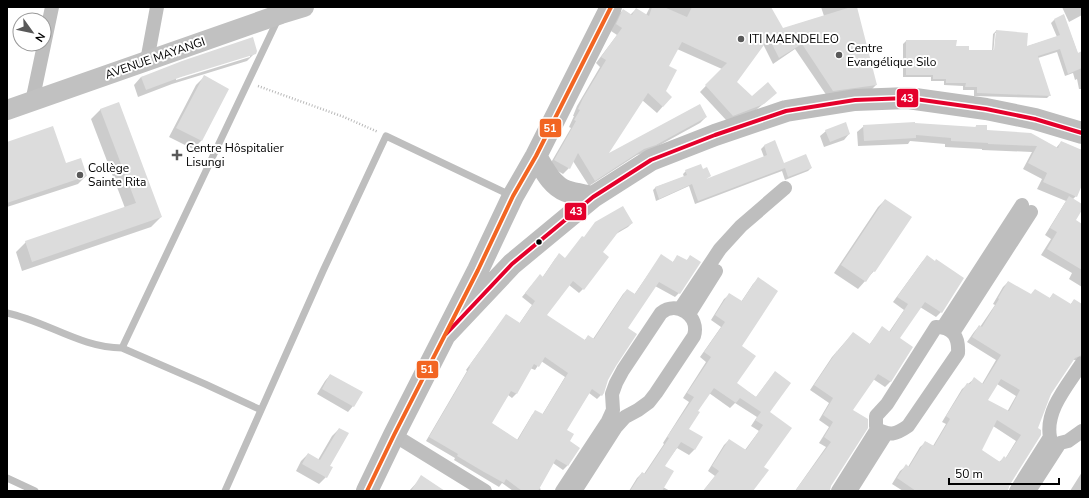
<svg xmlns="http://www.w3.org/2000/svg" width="1089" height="498" font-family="'Nunito Sans',sans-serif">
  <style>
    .shadow { fill: #0003; fill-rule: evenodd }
    .building { fill: #dcdcdc; fill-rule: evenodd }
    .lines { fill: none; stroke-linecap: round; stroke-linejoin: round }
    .path { stroke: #b8b8b8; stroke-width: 2.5; stroke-dasharray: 1 2; stroke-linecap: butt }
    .lane { stroke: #bebebe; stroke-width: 7 }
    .street { stroke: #bebebe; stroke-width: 14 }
    .secondary { stroke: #c1c1c1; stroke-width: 20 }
    .highway { stroke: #bdbdbd; stroke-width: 22 }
    .bus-1-casing { stroke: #fff; stroke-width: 7 }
    .bus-2-casing { stroke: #fff; stroke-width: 7 }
    .bus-1 { stroke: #e4002b; stroke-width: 4 }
    .bus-2 { stroke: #f26522; stroke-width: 4 }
    .poi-dot { fill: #595959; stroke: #fff; stroke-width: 1.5 }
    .bus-dot { fill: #000; stroke: #fff; stroke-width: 1.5 }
    .labels { text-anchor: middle; stroke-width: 4; stroke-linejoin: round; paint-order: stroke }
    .poi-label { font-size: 12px; fill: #000; stroke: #fff; text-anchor: start }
    .street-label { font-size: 12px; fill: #000; stroke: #fff }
    .line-badge { stroke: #fff; stroke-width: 1.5 }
    .badge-label { font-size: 11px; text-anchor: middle; font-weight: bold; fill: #fff }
  </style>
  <rect width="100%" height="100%" fill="#fff"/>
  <!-- shadow -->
  <path class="shadow" d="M650,7h120l12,22 42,-13 -3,-9h35l20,78 -6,6 -43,5 -32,-47 -22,15 -10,-20 -27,38 16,15 17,2 -13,11 -29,11 -27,-29 22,-23 -45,-20 -9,17 -4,25 7,6 -14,16 -15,-13 -36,56 100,-39 -6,6 -51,28 -12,4 -48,31 -16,-25 -4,7 -6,6 -14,-8 22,-38 -2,-1 5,-11h-1l4,-10 23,-39 -4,-4 21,-28 -6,-4 6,-15 6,-6 7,5 6,-6 10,6z
    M1062,7h20v8l-13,7z
    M1064,16l14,38 4,-1v36h-3l-2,-10 -2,1 -2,-7 -8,3 -8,-24 -19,6 12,37 -3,3 -73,-2v-6h-11v-4l-19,-1v-4h-13v-4h-28v-33l3,-3 49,6 13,4h24l1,-17 3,-3 29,16 32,-10 -6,-14 3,-3zM995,33h2l-2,22h-2z
    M255,53l-8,8 -75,23 -34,13 -4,-12 7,-8zM250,55v2l-74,23v-2z
    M204,77l-3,64 -8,8 -24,-12 27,-52z
    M101,109l60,108 -10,10 -129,44 -6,-19 10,-10 99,-34 -34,-89z
    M914,124l61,4 1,-2 10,5 70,17 5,-6 21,9v31l-6,14 -3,3 9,6v4l-8,11 8,7v60l-13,-8 3,-6 -31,-18 10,-16 -6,-4 21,-34 -29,-12 5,-10 -19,-10 9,-17 -50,-2v-1l-37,-2v-3l-35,-3 -2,3 -50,2 -1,-14 7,-6z
    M826,131l23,3 -5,6 -20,7 -4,-11z
    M774,142l9,22 28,4 -3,3 -23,9 -3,-9 -87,33 -6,-18 -33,15 -3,-11 3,-3 28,-10 -1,-3 3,-3 16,-1 7,6 -5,5 60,-24 -3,-8 3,-3z
    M7,143l58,21 21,12 -8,8 -71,23z
    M885,200l-11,71 -16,18 -24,-16 44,-66z
    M632,223l-4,4 -12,7 -14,18 -19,37 -4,4 -10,-8 -24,30 39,26 4,-5 5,3 30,-45 4,-4 7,5 24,-35 14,3 6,-7 8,5 4,-4 -11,36 -4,4 -20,-11 -29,42 -25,67 -4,4 -8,-6 -23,37 1,36 -4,4 -10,-7 -14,25 2,1 -2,2h-26l-11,-8 -3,4 -45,-27 1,-2 -29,-17 41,-70 -1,-1 40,-55 13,9 13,-19 -10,-8 14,-17 6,-2 13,-19 4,-4 6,4 18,-21zM541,361l24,16 -23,38 -6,-4 -4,4 -15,25 -26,-17 17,-28 4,3 4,-4 14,-26 5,2z
    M927,257l36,21 -22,34 -5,5 -16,-10 -22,31 14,9 -22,35 -5,5 -12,-8 -21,31 -23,81h-34l31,-44 -7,-4 10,-16 -10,-7 10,-17 -19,-13 22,-33 21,-24 16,12 13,-17 7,4 15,-22 -11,-8 29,-40z
    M758,279l-17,67 -6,37 21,14 19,-25 -6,40 -6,55 -11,24h-49l12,-15 -7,-5 16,-26 5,-5 16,10 14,-19 -8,-5 6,-9 -22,-14 -5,5 -21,-15 -12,19 -9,18 13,7 -7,13 -5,5 -12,-7 -13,18 -1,21 7,4h-41l8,-13 5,-5 2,1 20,-30 -1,-1 26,-41 -6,-4 23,-36 -6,-5 21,-30 -10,-7 13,-21 6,-5 11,8 12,-18z
    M1008,282l22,13 19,4 4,-5 17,11 4,-5 8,5v50l-5,5h-5l-16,24 -10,19 -39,88h-104l-11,-7 8,-13 6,-5 2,1 12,-20 6,-5 7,4 13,-22 -4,-2 20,-33 12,-10 8,5 14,-24 -29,-18 7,-10 5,-6 1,1 15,-22 -2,-1 10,-17zM997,384l19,12 -9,16 -21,-12zM993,426l23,15 -11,18 -1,-1 -5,4 -19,-12z
    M330,375l23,31 -5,6 -31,-18 8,-13z
    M339,429l-13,48 -7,7 -23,-13 5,-10 7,-7 10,6 14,-24z
    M1082,472v19h-12z
    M422,477l21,14h-34z"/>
  <!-- building -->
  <path class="building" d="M652,7h12l23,10 5,-10h79l12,21 68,-21h6l20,78 -44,6 -31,-47 -23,14 -10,-20 -32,44 15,14 16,-14 9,11 -13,11 -31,12 -28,-31 22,-22 -45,-21 -13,24 8,4 -11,21 6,6 -9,10 -15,-14 -39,60 91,-49 7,13 -51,28 -12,4 -49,32 -17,-28 -8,16 -16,-9 22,-39 -2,-1 6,-10 -2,-1 5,-11 23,-38 -5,-3 21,-29 -6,-4 7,-15 9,6 4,-7 13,8z
    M1064,14l14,39 4,-2v17l-14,6 -8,-25 -22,7 13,40 -74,-3v-6h-12l1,-4h-20v-4h-13v-4h-27v-35h51l-1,6h13v4h25l2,-20 32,3 -1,13 33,-11 -6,-16z
    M253,37l4,14 -1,3 -75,23 -35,13 -5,-13 41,-16z
    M204,75l25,14 -27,52 -26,-13z
    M119,102l43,115 -130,45 -7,-21 111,-38 -36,-94z
    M846,122l4,12 -20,8 -5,-12z
    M915,122v1l61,4v-2h11v5l44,3 27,15 3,-7 21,9v35l-5,12 -34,-15 4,-9 -19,-10 9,-17 -49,-2v-1l-37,-2v-3l-35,-3v3l-52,3 -1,-16z
    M53,126l13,37 15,-5 6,18 -80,27v-61z
    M775,140l9,23 22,-9 6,14 -24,9 -3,-9 -87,33 -6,-17 -33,15 -4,-12 32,-12 -2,-5 16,-6 2,5 4,-2 4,9 -5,3 61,-24 -3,-10z
    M1069,196l13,8v6l-6,10 6,4v46l-35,-21 10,-17 -7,-4z
    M885,199l27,18 -37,55 -2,-1 -7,11 -25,-17z
    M623,206l10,17 -14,8 -16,21 6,5 -25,33 -11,-9 -26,34 38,25 3,-5 6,4 33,-50 8,5 26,-40 12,8 4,-7 10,5 3,-5 11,7 -21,32 -21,-12 -31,46 9,6 -21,32 -8,14 -4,13 -2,3 -10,-7 -25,41 7,4 -4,7 10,7 -12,18 -12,-7 -18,32h-16l-16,-12 -2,4 -20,-11 -27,-16 1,-2 -29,-17 41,-70 -1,-1 37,-52 14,9 15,-22 -10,-8 15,-19 3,3 16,-24 6,5 17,-22 2,1 11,-15zM545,357l23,16 -25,41 -8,-4 -17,30 -26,-17 19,-32 6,3 17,-30 5,3z
    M927,255l8,6 1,-2 28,19 -22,35 -17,-11 -25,36 13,9 -22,35 -13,-8 -25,36 15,9v9l-37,58 -1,5h-35l36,-49 -7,-5 9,-15 -10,-7 10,-17 -19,-13 23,-34h1l15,-19 17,12 12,-18 8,6 18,-28 -11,-7z
    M758,277l20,14 -36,55 14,10 -19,27 19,14 19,-26 16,12 -21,29 22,16 -28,39 5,3 -16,21h-50l16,-20 -7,-5 17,-27 17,11 17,-25 -8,-5 6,-8 -21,-14 -4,5 -22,-15 -16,23 2,1 -11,17 14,8 -8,13 -14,-8 -16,24 9,5 -12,20h-32l12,-19 3,2 24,-36 -2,-1 27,-40 -7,-4 24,-36 -7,-5 21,-30 -10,-7 14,-22 13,8z
    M1008,281l23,13 4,-5 15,9 3,-5 18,11 3,-5 8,5v51l-7,3 -24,36 -13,34 3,2v5l-32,51 -1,5h-92l-19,-13 9,-14 3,3 16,-26 9,5 16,-27 -4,-3 21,-33 3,1 4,-7 9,7 18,-29 -29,-18 7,-12 3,2 17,-28 -1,-1zM1001,379l19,11 -11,21 -21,-11zM997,420l24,15 -15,23 -2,-2 -4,6 -18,-12z
    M330,374l33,18 -9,15 -32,-18z
    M339,428l10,5 -19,33 3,1 -6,11 -25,-14 6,-11 12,7z
    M421,475l24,16h-34z"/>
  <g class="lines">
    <!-- path -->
    <path class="path" d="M258,86l86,31 34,15"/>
    <!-- lane -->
    <path class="lane" d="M7,313c39,8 74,35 115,35l83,36 56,26
      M122,348l156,-329
      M7,478l28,13
      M225,491l98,-220 63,-135 124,59"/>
    <!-- street -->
    <path class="street" d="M147,61l10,-54
      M32,102l20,-95
      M680,309l40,-60 21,-23 44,-38
      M689,314l27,-43
      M943,327l79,-122
      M953,333l78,-121
      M394,435l91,56
      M562,491l46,-70 5,-11 -1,-16 4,-11 7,-13 38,-57c16,-13 39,3 33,23l-38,57 -7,9 -11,8 -13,7 -9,10 -41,64
      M838,491l39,-62 -1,-3v-10l11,-12 49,-77c17,0 23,10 22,26l-50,73c-13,9 -18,10 -31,3
      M850,491l36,-57
      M1016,491l34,-54c-5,-27 18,-52 32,-74
      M1029,491l31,-48 8,-2 14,-10"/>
    <!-- secondary -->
    <path class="secondary" d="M7,110l274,-96 23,-7"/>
    <!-- highway -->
    <path class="highway" d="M536,156c8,13 15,29 30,35 8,3 18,4 27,6
      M446,334l66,-70 81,-67 58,-37 64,-25 71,-24 69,-11 53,-2 78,11 49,10 47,14
      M367,491l27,-56 84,-165 35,-74 23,-40 75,-149"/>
    <!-- bus-1 casing -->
    <g class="bus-1-casing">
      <path id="bus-1" d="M446,334l66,-70 81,-67 58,-37 64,-25 71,-24 69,-11 53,-2 78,11 49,10 47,14"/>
    </g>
    <!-- bus-2 casing -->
    <g class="bus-2-casing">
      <path id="bus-2" d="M367,491l27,-56 84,-165 35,-74 23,-40 75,-149"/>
    </g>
    <!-- bus-1 -->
    <use href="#bus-1" class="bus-1"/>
    <!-- bus-2 -->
    <use href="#bus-2" class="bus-2"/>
  </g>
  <!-- markers -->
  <g class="poi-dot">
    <circle cx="741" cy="39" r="4"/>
    <circle cx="839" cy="55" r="4"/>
    <path d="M175 149h4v4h4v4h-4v4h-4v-4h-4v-4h4z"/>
    <circle cx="80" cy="175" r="4"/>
  </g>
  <circle class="bus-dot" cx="539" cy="242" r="3.5"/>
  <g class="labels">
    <!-- poi labels -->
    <g class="poi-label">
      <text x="749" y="43">ITI MAENDELEO</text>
      <text x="847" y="52">Centre<tspan x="847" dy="14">Evangélique Silo</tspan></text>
      <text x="186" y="152">Centre Hôspitalier<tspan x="186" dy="14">Lisungi</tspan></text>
      <text x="88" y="172">Collège<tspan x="88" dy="14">Sainte Rita</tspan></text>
    </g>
    <!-- street labels -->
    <g class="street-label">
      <text transform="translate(155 58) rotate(-19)" y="4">AVENUE MAYANGI</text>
    </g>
  </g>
  <g class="line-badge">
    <rect x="896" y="88" width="23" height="20" rx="4" fill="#e4002b"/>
    <rect x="539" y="118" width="23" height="20" rx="4" fill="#f26522"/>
    <rect x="564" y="202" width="23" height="19" rx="4" fill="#e4002b"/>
    <rect x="416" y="360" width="23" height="19" rx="4" fill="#f26522"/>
  </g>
  <g class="badge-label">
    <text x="907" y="102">43</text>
    <text x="550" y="132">51</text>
    <text x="576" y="215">43</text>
    <text x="427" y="373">51</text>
  </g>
  <!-- border -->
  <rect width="1089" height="498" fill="none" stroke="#000000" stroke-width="16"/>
  <!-- north arrow -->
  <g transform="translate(32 32) rotate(123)"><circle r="19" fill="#ffffff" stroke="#999999"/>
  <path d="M0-3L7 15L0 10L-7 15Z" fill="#595959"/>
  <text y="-6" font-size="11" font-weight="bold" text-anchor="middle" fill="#000000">N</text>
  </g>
  <!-- scale -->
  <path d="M949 478v6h110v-6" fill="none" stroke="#000000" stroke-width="2"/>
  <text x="955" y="478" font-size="12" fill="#000000" stroke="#ffffff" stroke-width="3" paint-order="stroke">50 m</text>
</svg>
